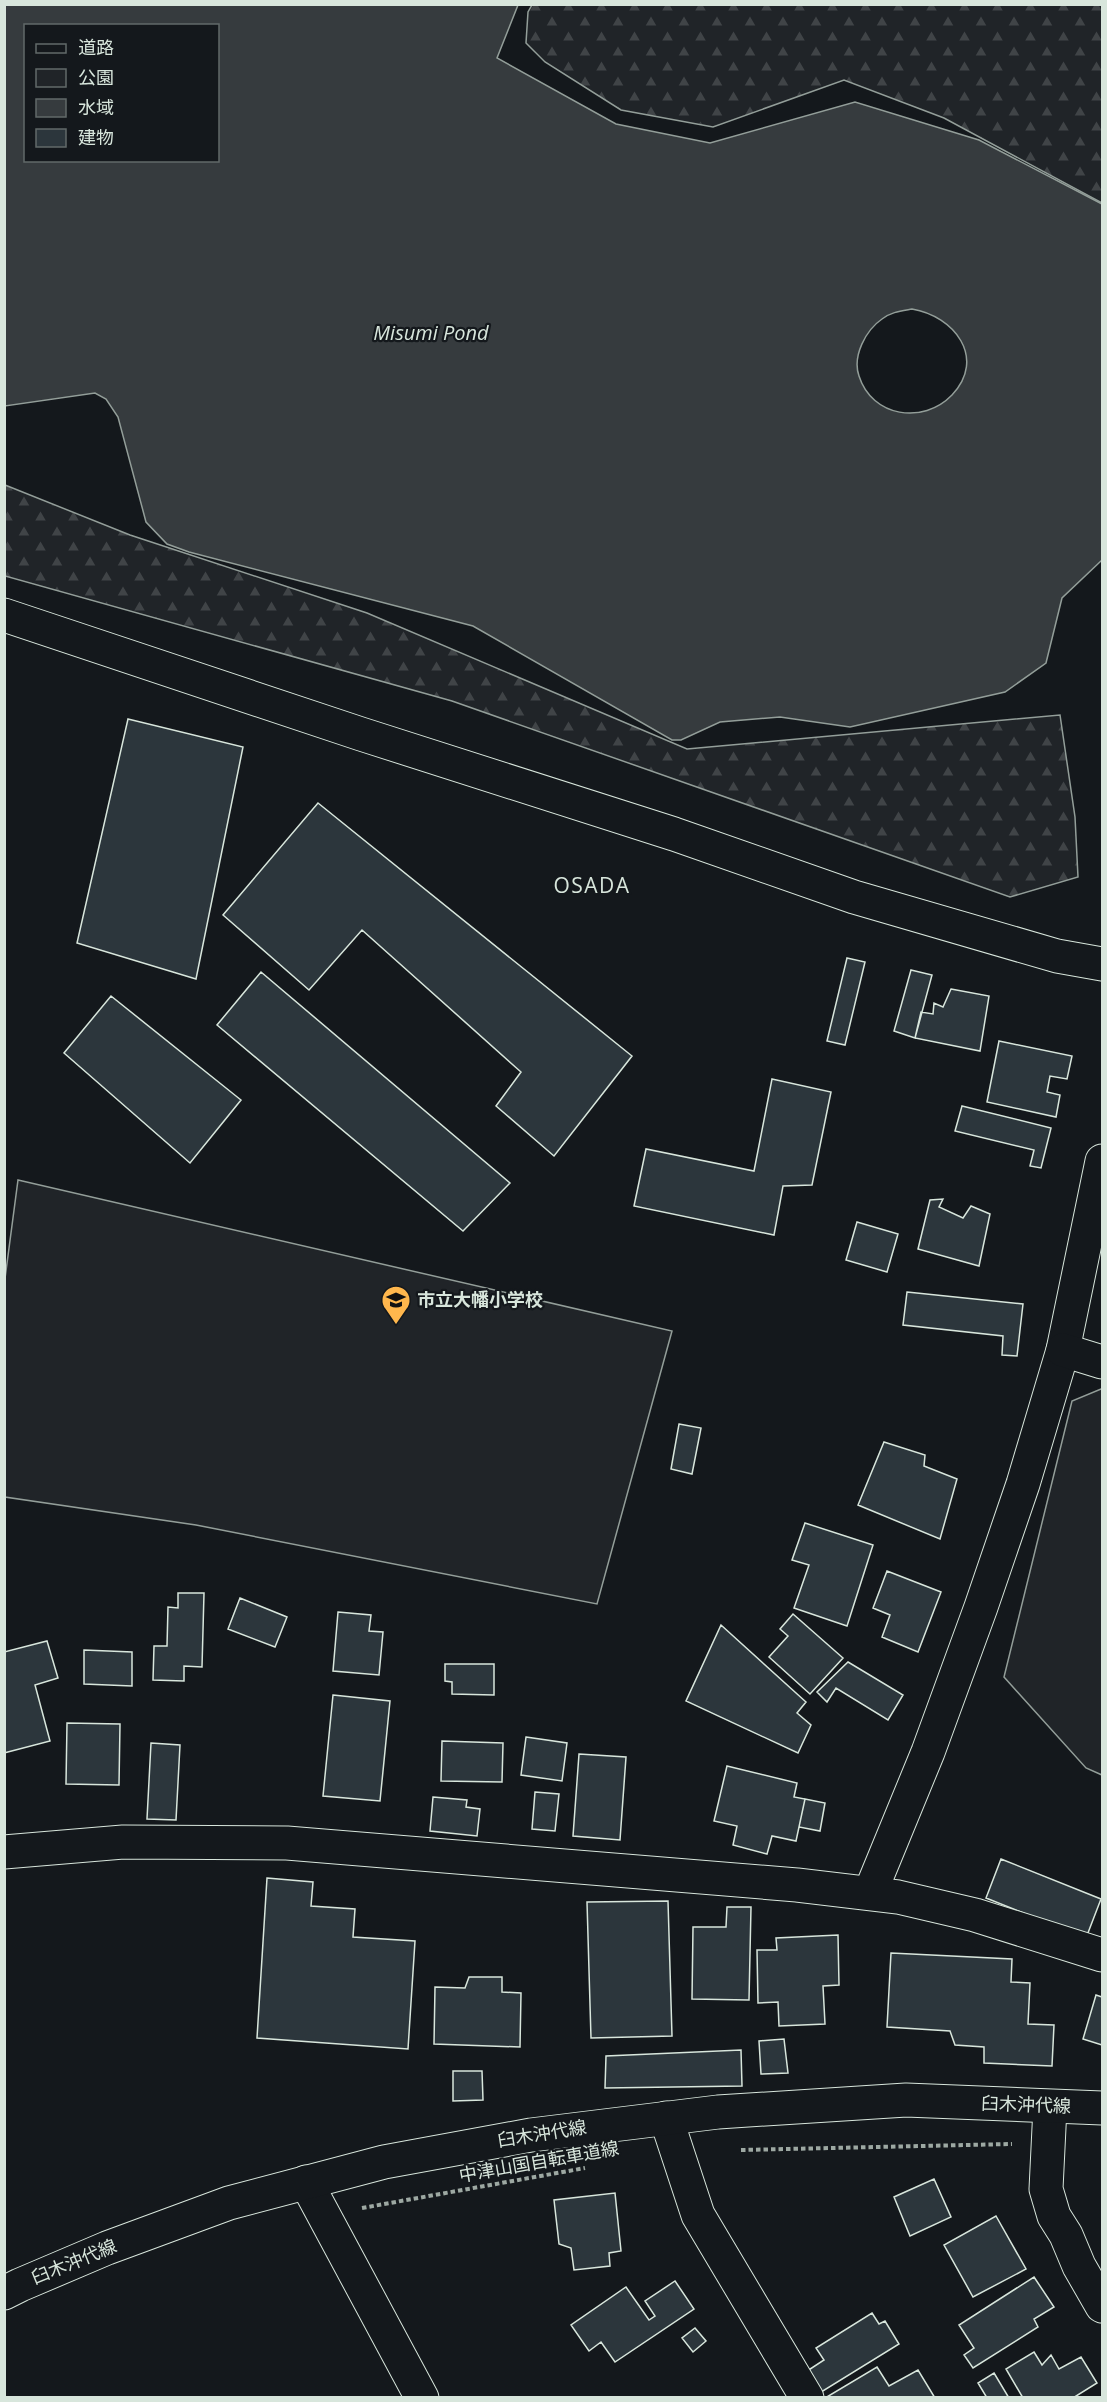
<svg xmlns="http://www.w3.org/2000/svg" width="1107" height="2402" font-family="'Open Sans','Noto Sans JP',sans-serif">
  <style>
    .forest { fill: url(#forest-firs); stroke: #939e99; stroke-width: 1.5 }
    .park { fill: #202428; stroke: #939e99; stroke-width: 1.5 }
    .water { fill: #363b3e; stroke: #939e99; stroke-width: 1.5; fill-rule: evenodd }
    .building { fill: #2c363c; stroke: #d8e6dc; stroke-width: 1.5 }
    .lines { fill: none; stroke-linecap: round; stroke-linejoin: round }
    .street-casing { stroke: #d8e6dc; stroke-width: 35 }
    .secondary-casing { stroke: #d8e6dc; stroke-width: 35 }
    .path { stroke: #9da8a2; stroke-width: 4; stroke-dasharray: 4.5 3; stroke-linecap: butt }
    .street { stroke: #14181c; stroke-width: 33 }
    .secondary { stroke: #14181c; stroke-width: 33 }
    .labels { text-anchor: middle; stroke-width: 4.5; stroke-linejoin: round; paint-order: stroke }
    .poi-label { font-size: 18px; font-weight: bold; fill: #d8e6dc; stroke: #14181c; text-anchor: start }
    .street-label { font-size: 18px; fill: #d8e6dc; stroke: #14181c }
    .water-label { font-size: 20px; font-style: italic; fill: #d8e6dc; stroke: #14181c }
    .quarter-label { font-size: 21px; letter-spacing: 1.5px; fill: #d8e6dc; stroke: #14181c }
  </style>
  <defs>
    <pattern id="forest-firs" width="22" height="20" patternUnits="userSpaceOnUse" patternTransform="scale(1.5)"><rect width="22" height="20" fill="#202428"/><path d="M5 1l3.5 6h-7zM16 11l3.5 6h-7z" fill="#404447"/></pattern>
  </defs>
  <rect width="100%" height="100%" fill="#14181c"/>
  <!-- forest -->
  <path class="forest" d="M532,5h570v198l-158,-85 -100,-38 -131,47 -92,-17 -76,-48 -19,-19 2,-31z
    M5,485l125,50 237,78 320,136 373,-34 15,102 3,60 -68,20 -558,-196 -447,-125z"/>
  <!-- park -->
  <path class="park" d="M18,1180l654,151 -75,273 -401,-79 -191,-28 -1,-211z
    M1101,1389h1v386l-16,-7 -82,-91 68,-276z"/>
  <!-- water -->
  <path class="water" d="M5,4l513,1 -21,53 119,66 94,19 145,-41 124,38 123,64v356l-40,38 -16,65 -41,29 -155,35 -70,-10 -60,5 -39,18h-9l-199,-114 -284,-74 -22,-8 -21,-22 -28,-105 -12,-18 -11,-6 -90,13zM26,26h192v134h-192zM912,309c42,7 75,49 40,86 -29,30 -80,22 -93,-19 -7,-20 7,-46 23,-57 9,-7 19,-8 30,-10z"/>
  <!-- building -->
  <path class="building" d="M128,719l115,28 -47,232 -119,-36z
    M318,803l314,253 -78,100 -58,-50 25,-34 -159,-142 -53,60 -86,-75z
    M847,958l18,4 -20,83 -18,-4z
    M911,970l21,5 -17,63 -21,-7z
    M261,972l249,211 -47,48 -246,-206z
    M951,989l38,7 -9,55 -65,-13 6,-26 12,2 1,-11 9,4z
    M111,996l130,104 -51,63 -126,-110z
    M999,1041l73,15 -5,23 -17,-3 -3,16 13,3 -4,22 -69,-15z
    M772,1079l59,13 -19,93 -29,1 -9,49 -140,-29 12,-57 108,22z
    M962,1106l89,22 -10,40 -11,-2 4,-16 -79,-19z
    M943,1199l-4,8 24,11 8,-12 19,8 -11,52 -61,-17 12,-49z
    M857,1222l41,12 -11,38 -41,-12z
    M907,1292l116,12 -6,52 -15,-1 1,-19 -100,-11z
    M679,1424l22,4 -9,46 -21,-5z
    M884,1442l41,13 -1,11 33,13 -17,60 -82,-34z
    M805,1523l68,22 -26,81 -53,-18 15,-43 -17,-5z
    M887,1571l54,21 -23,60 -36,-15 8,-22 -17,-7z
    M178,1593h26l-2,74 -18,-1v15l-31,-1 1,-34h13l1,-39 10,1z
    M240,1598l47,19 -12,30 -47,-18z
    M338,1612l33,3 -2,16 14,1 -4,43 -46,-4z
    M793,1614l50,44 -33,36 -41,-37 19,-21 -8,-7z
    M721,1625l85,77 -9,11 14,12 -13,28 -112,-52z
    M47,1641l11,37 -23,7 15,56 -46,12v-101z
    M84,1650l48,2v34l-48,-2z
    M848,1662l55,33 -15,25 -52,-32 -9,14 -10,-10z
    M445,1664h49v31l-42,-1v-12l-7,-1z
    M333,1695l57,6 -10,100 -57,-5z
    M67,1723l53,1 -1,61 -53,-1z
    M526,1737l41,6 -5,38 -41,-6z
    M442,1741l61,2 -1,39 -61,-1z
    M151,1743l29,2 -4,75 -29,-1z
    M579,1754l47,3 -6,83 -47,-4z
    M727,1766l70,17 -3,14 11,2 -9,42 -24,-5 -5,18 -34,-9 4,-19 -23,-5z
    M535,1792l24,2 -4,37 -23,-2z
    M433,1797l34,3 -1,7 14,2 -3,27 -47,-5z
    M805,1799l20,4 -5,28 -21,-4z
    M1001,1859l100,40 -15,39 -100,-40z
    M267,1878l46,4 -2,24 44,3 -2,28 62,4 -7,108 -151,-11z
    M668,1901l4,135 -81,2 -4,-136z
    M727,1907h24l-2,93 -57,-1 1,-72h33z
    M838,1935l1,50 -16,1 2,38 -46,2 -1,-24 -20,1 -1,-53h20l-1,-12z
    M891,1953l121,6 -1,23 19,1 -2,41 26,1 -2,41 -68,-3v-16l-29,-2 -5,-14 -63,-4z
    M469,1977h33v15l19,1 -1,54 -86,-3 1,-57 30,1z
    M1096,1995l6,2v48l-19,-6z
    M784,2039l4,34 -27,1 -2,-33z
    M741,2050l1,36 -137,2 1,-32z
    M453,2071h29l1,29 -30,1z
    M934,2179l17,38 -41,19 -16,-39z
    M615,2193l6,58 -12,2 1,13 -36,4 -3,-22 -12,-4 -5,-44z
    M996,2216l30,53 -53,28 -29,-52z
    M1034,2277l20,30 -20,12 4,8 -65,41 -9,-13 10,-7 -15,-23z
    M675,2281l19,28 -79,53 -14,-20 -12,9 -18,-26 55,-38 23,33 6,-4 -10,-15z
    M872,2313l7,11 6,-3 14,23 -81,50 -14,-21 20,-13 -8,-12z
    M695,2328l11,13 -13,11 -11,-14z
    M1034,2352l8,13 9,-10 8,14 22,-12 16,26 -24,15h-50l-17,-29z
    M877,2367l12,19 29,-16 17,28h-110z
    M994,2373l15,25h-22l-9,-15z"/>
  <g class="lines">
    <!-- street casing -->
    <g class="street-casing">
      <path id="street" d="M4,1852l119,-10 164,1 510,42 101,12 77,18 127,40
        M870,1893l58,-141 53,-145 42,-123 40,-134 39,-189
        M1050,2107l-4,82 8,27 12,19 13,31 23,40
        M666,2118l32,97 109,183
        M306,2182l116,216"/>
    </g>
    <!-- secondary casing -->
    <g class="secondary-casing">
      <path id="secondary" d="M4,615l357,119 313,100 180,63 203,59 45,8
        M1063,1350l39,12
        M4,2293l16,-8 87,-37 122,-45 155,-41 147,-27 187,-23 188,-12 196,8"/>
    </g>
    <!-- path -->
    <path class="path" d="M741,2150l271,-6
      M362,2208l223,-40"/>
    <!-- street -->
    <use href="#street" class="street"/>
    <!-- secondary -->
    <use href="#secondary" class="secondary"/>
  </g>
  <!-- icons -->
  <defs>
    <g id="school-pin" transform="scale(1.5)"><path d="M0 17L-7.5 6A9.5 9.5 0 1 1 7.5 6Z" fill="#ffb74d" stroke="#14181c"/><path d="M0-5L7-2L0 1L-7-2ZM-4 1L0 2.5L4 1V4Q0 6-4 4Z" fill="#111"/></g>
  </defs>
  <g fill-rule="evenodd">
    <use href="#school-pin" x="396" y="1300"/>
  </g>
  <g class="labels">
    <!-- poi labels -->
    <g class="poi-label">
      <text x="417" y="1306">市立大幡小学校</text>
    </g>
    <!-- street labels -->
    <g class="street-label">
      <text transform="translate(1026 2105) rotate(2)" y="6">臼木沖代線</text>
      <text transform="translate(542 2134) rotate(-9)" y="6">臼木沖代線</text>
      <text transform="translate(539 2162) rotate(-10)" y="6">中津山国自転車道線</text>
      <text transform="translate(74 2262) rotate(-22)" y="6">臼木沖代線</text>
    </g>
    <!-- water labels -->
    <g class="water-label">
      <text x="431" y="340">Misumi Pond</text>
    </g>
    <!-- quarter labels -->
    <g class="quarter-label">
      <text x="592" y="893">OSADA</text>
    </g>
  </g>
  <!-- border -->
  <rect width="1107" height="2402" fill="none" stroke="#d8e6dc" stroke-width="12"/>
  <!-- legend -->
  <rect x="24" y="24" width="195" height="138" fill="#14181c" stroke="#626a69" stroke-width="1.5"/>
  <rect x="36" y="44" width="30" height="9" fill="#14181c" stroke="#626a69" stroke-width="1.5"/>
  <text x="78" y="54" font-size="18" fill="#d8e6dc">道路</text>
  <rect x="36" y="69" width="30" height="18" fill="#202428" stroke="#626a69" stroke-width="1.5"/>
  <text x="78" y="84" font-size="18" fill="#d8e6dc">公園</text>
  <rect x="36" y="99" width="30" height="18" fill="#363b3e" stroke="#626a69" stroke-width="1.5"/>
  <text x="78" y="114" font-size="18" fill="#d8e6dc">水域</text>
  <rect x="36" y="129" width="30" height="18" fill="#2c363c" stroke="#626a69" stroke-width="1.5"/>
  <text x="78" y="144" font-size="18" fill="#d8e6dc">建物</text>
</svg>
